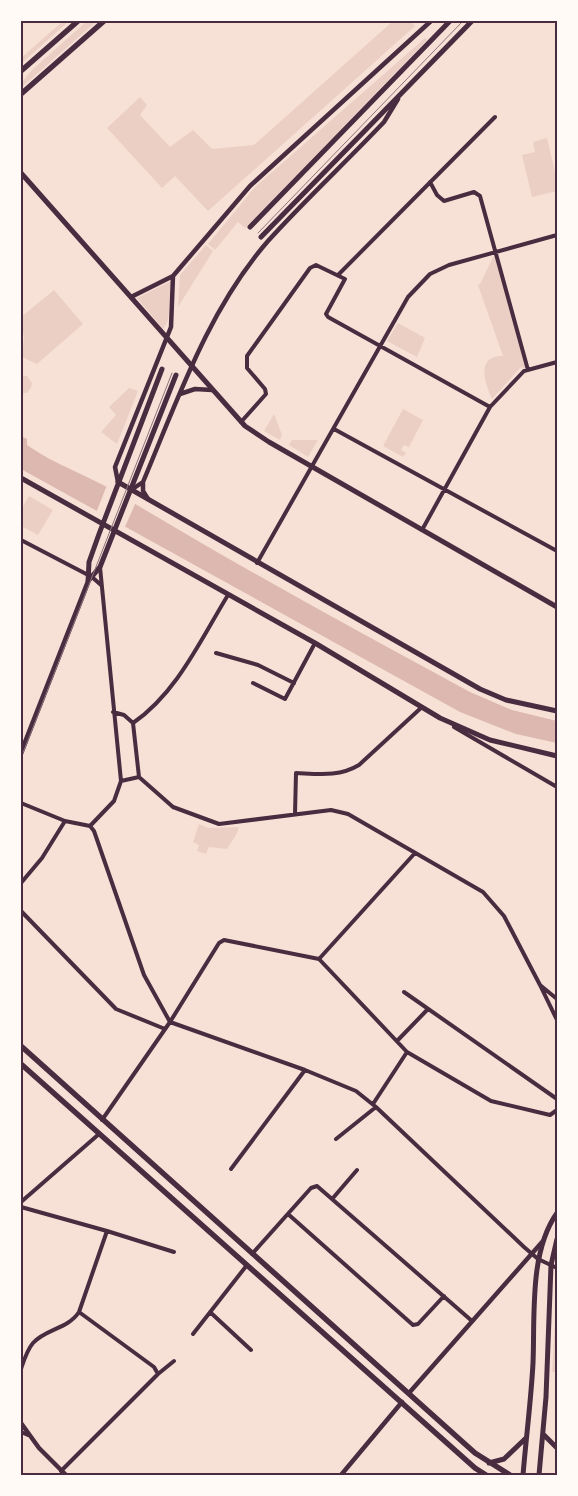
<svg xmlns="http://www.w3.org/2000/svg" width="578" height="1496" font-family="'DejaVu Sans',sans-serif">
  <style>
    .green { fill: #ebcfc5 }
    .water { fill: #dcb8b0 }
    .pier { fill: #f7e1d7 }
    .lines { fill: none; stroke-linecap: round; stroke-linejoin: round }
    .minor { stroke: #4a2c40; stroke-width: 4 }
    .tertiary { stroke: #4a2c40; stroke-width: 4.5 }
    .secondary { stroke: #4a2c40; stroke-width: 5 }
    .primary { stroke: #4a2c40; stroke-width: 5.5 }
    .tram { stroke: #8f747c; stroke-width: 1 }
    .neatline { fill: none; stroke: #4a2c40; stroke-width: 2 }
  </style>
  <rect width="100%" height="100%" fill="#f7e1d7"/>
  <!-- green -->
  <path class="green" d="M63,21h6l-48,43v-6z
    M87,21h10l-76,67v-5l12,-14z
    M393,21h17l5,5 -207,185 -33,-35 -13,12 -55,-60 33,-31 7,8 -7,10 30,32 23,-17 19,19 42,-4z
    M425,38l2,2 -182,188 -7,-6 -23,28 -7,-6 47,-57z
    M547,138l10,42v11l-25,6 -10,-42 13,-3 -2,-10z
    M206,245l7,6 -35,56 2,-32z
    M496,251l32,119 -7,-3 -29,32c-7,-16 -17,-43 11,-43l-25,-71 2,-1z
    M171,281l-3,40 -5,8 -26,-31z
    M54,290l29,34 -46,40 -15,-7 2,-19 -3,-21z
    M398,323l27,15 -8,19 -30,-16z
    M21,376h6l5,7 -1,5 -4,5h-6z
    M129,388l9,3 -21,53 -16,-12 15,-17 -7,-8z
    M403,409l20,11 -14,27 -5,-2 -3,5 5,3 -3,4 -20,-11z
    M274,414l8,21 -2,5 -16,-9z
    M292,440h26l-10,17 -19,-12z
    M29,496l24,14 -15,25 -17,-9v-17z
    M199,824l9,4 31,-1 -3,8 -9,14 -18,-2 -3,7 -9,-3 2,-6 -6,-3z
    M557,1284v88h-5z"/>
  <!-- water -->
  <path class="water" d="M21,436l6,3v6c28,20 61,30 90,48 116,70 234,135 353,199l42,18 45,11v22l-41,-9 -56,-22 -439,-243z"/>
  <!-- pier -->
  <path class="pier" d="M107,485l29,17 -12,27 -28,-16z"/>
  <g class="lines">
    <!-- minor -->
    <path class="minor" d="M430,182l7,13 7,6 30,-9 6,4 48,174
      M338,275l157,-158
      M241,422l25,-28 -1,-5 -18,-21v-12l63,-88 6,-3 29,14 -19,35 2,3 162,90
      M334,429l223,122
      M422,530l68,-123 34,-36 33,-9
      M21,540l71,37 9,8
      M257,563l151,-266 22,-23 19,-9 108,-30
      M216,653l42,12 36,18
      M253,683l32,16 30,-56
      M113,712l11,3 9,8 6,54
      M133,723c44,-30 68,-84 95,-128
      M454,727l103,60
      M139,777l34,30 46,17 112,-14 17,4 135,78 21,24 36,69
      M121,781l18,-4
      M21,803l44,18 25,5 4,5 50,144 26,47 135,48 51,21 20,16 148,140 14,12 19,9
      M295,814l1,-41c23,1 43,4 63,-8l63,-58
      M90,826l24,-25 7,-20 -21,-214
      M21,883l21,-25 23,-37
      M21,911l95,98 49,20
      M319,959l96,-106
      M404,992l153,107
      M557,999l-17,-14 17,35
      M397,1041l31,-32
      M373,1104l34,-52
      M102,1120l68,-98 49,-79 5,-3 95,19 88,93 84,49 59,14 7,-5
      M336,1139l40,-32
      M231,1169l74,-99
      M333,1198l24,-28
      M21,1202l78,-68
      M21,1207l86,24 -28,81c-11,17 -34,17 -46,31 -6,7 -9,17 -12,26
      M288,1214l125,111 5,-1 26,-28
      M107,1231l67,21
      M252,1254l59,-66 6,-2 155,135
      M210,1312l41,38
      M193,1334l54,-69
      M158,1374l16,-13
      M21,1432l7,3
      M61,1471l97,-97 -4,-7 -75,-55"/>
    <!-- tertiary -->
    <path class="tertiary" d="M131,297l42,-21
      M180,394l15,-5 17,1
      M118,482l-3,-15 56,-140 2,-51 77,-90 181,-165
      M143,482v9l5,8
      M131,490l12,-8c35,-83 65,-172 125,-241 37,-41 78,-79 116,-119l14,-23
      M409,1393l134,-152
      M21,1423l18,25 27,27
      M341,1475l61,-73"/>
    <!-- secondary -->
    <path class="secondary" d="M21,173l224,253 24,16 288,165
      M250,227l200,-206
      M261,237l211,-216
      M21,478l294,165 125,75 50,22 67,16
      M118,482l362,207 26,11 51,11
      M88,581l12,-14 76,-192
      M21,753l67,-171 1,-20 10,-28 63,-165
      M543,1434l14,14
      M489,1463l15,-4 22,-21
      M523,1475c3,-37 8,-74 10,-112 2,-46 -4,-111 24,-150
      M539,1475l7,-78 5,-132 6,-26"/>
    <!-- primary -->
    <path class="primary" d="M21,71l57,-50
      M21,94l83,-73
      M21,1046l454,407 35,22
      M21,1064l454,404 11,7"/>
    <!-- tram -->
    <path class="tram" d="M258,233l205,-212
      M21,758l151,-385"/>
  </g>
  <!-- border -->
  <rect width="578" height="1496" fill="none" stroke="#fffaf5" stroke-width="45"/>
  <rect x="22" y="22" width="534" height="1452" class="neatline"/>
</svg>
